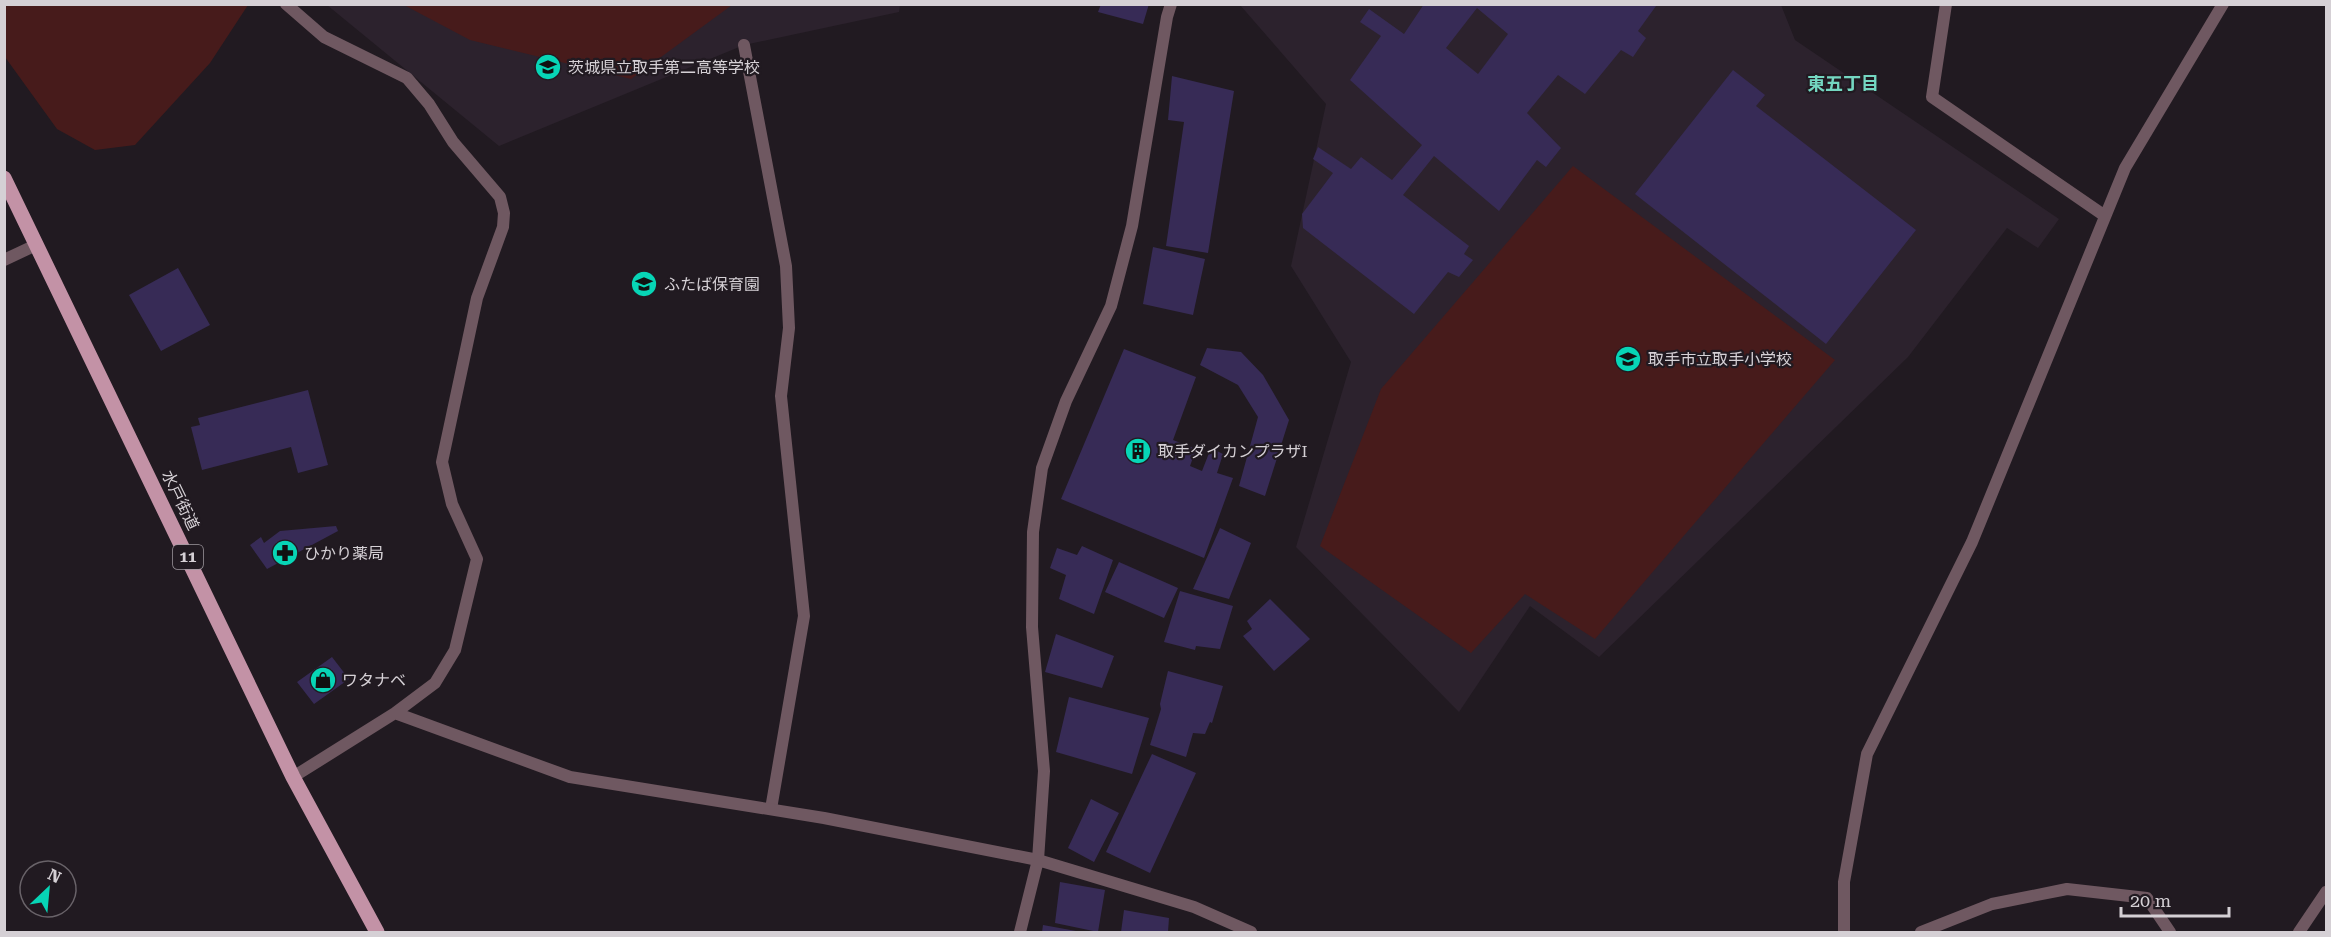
<svg xmlns="http://www.w3.org/2000/svg" width="2331" height="937" font-family="'Roboto Serif','Noto Sans JP',serif">
  <style>
    .built { fill: #2c222d }
    .green { fill: #471b1b }
    .building { fill: #372b56; fill-rule: evenodd }
    .lines { fill: none; stroke-linecap: round; stroke-linejoin: round }
    .lane { stroke: #6f5861; stroke-width: 12 }
    .street { stroke: #6f5861; stroke-width: 12 }
    .primary { stroke: #c392a6; stroke-width: 15 }
    .labels { text-anchor: middle; stroke-width: 4.5; stroke-linejoin: round; paint-order: stroke }
    .shield { fill: #211a21; stroke: #9f999f; stroke-width: 1.5 }
    .shield-label { font-size: 15px; font-weight: bold; fill: #d5d0d5 }
    .poi-label { font-size: 16px; fill: #d5d0d5; stroke: #211a21; text-anchor: start }
    .street-label { font-size: 16px; fill: #d5d0d5; stroke: #211a21 }
    .neighbourhood-label { font-size: 18px; font-weight: bold; fill: #74d7c1; stroke: #211a21 }
  </style>
  <rect width="100%" height="100%" fill="#211a21"/>
  <!-- built -->
  <path class="built" d="M327,5h573l-1,7 -155,33 -245,101z
    M1240,5h541l14,35 264,179 -21,29 -31,-20 -99,129 -309,300 -69,-51 -71,106 -163,-165 55,-185 -60,-96 35,-162z"/>
  <!-- green -->
  <path class="green" d="M4,5l244,-1v1l-38,58 -75,82 -40,5 -38,-21 -52,-72z
    M404,5h328l-101,74 -161,-39z
    M1573,166l262,194 -240,279 -70,-45 -54,59 -151,-107 61,-157z"/>
  <!-- building -->
  <path class="building" d="M1101,4h48l-6,20 -45,-12z
    M1424,4l232,2 -18,25 8,7 -13,19 -12,-7 -36,44 -27,-19 -31,38 34,35 -15,19 -9,-7 -38,51 -65,-55 -31,39 66,51 -5,8 9,6 -14,17 -11,-5 -34,42 -111,-86 -1,-14 31,-41 -20,-14 5,-12 33,22 10,-12 31,23 30,-35 -72,-65 31,-44 -21,-14 9,-13 35,25zM1477,8l31,26 -30,40 -32,-26z
    M1733,70l32,25 -9,11 160,124 -90,114 -191,-150z
    M1172,76l62,15 -26,162 -42,-7 18,-124 -16,-2z
    M1153,247l52,12 -12,56 -50,-11z
    M178,268l32,57 -49,26 -32,-56z
    M1207,348l34,4 22,23 26,45 -24,76 -26,-10 19,-69 -20,-32 -38,-20z
    M1124,349l72,28 -23,63 23,9 -6,17 12,5 9,-23 12,6 -6,19 16,5 -29,80 -143,-59z
    M308,390l20,75 -30,8 -7,-26 -89,23 -11,-43 9,-2 -2,-7z
    M336,526l2,5 -71,38 -17,-24 11,-8 3,6 16,-12z
    M1220,528l31,15 -22,56 -36,-10z
    M1082,546l31,14 -19,54 -35,-15 7,-24 -16,-7 7,-20 20,7z
    M1119,562l59,26 -14,30 -59,-26z
    M1180,591l53,15 -13,43 -24,-3 -1,4 -31,-8z
    M1270,599l40,40 -36,32 -31,-35 9,-7 -5,-8z
    M1056,634l58,22 -12,32 -57,-16z
    M332,657l17,22 -35,25 -17,-22z
    M1168,671l55,15 -11,37 -2,-1 -5,12 -12,-1 -7,24 -36,-12 11,-36 -1,-5z
    M1069,697l80,21 -17,56 -76,-22z
    M1152,754l44,19 -46,100 -44,-21z
    M1091,799l28,14 -25,49 -26,-14z
    M1060,882l45,8 -7,42 -43,-9z
    M1124,910l45,8 -1,14h-47z
    M1043,925l33,6v1h-34z"/>
  <g class="lines">
    <!-- lane -->
    <path class="lane" d="M744,45l42,221 3,62 -8,68 23,220 -33,193"/>
    <!-- street -->
    <path class="street" d="M286,4l38,33 83,41 22,26 24,38 47,55 4,16 -1,14 -26,71 -35,164 10,42 25,55 -22,91 -20,33 -40,30
      M1946,4l-14,93 173,119
      M4,260l32,-15
      M293,777l102,-64 175,64 254,41 214,42 156,47 57,25
      M1020,932l18,-72 6,-89 -12,-144 1,-95 9,-64 24,-67 45,-95 21,-80 35,-209 4,-13
      M1844,932v-50l23,-128 105,-212 153,-374 98,-164
      M1921,932l71,-28 75,-15 80,9 23,34
      M2299,932l27,-40"/>
    <!-- primary -->
    <path class="primary" d="M4,178l289,599 84,155"/>
  </g>
  <!-- icons -->
  <defs>
    <g id="school-disc" transform="scale(1.35)"><circle r="9.5" fill="#07d5b6" stroke="#211a21"/><path d="M0-5L7-2L0 1L-7-2ZM-4 1L0 2.5L4 1V4Q0 6-4 4Z" fill="#111"/></g>
    <g id="building-disc" transform="scale(1.35)"><circle r="9.5" fill="#07d5b6" stroke="#211a21"/><path d="M-4-6H4V6H1V3H-1V6H-4ZM-2.5-4.3h1.7v1.8h-1.7ZM.8-4.3h1.7v1.8H.8ZM-2.5-1h1.7V.8h-1.7ZM.8-1h1.7V.8H.8Z" fill="#111"/></g>
    <g id="pharmacy-disc" transform="scale(1.35)"><circle r="9.5" fill="#07d5b6" stroke="#211a21"/><path d="M-2-6h4v4h4v4h-4v4h-4v-4h-4v-4h4Z" fill="#111"/></g>
    <g id="shop-disc" transform="scale(1.35)"><circle r="9.5" fill="#07d5b6" stroke="#211a21"/><path d="M-5-2.5h2.3a2.7 3.5 0 0 1 5.4 0H5L5.5 6h-11ZM-1.5-2.5h3a1.5 2.3 0 0 0-3 0Z" fill="#111"/></g>
  </defs>
  <g fill-rule="evenodd">
    <use href="#school-disc" x="548" y="67"/>
    <use href="#school-disc" x="644" y="284"/>
    <use href="#school-disc" x="1628" y="359"/>
    <use href="#building-disc" x="1138" y="451"/>
    <use href="#pharmacy-disc" x="285" y="553"/>
    <use href="#shop-disc" x="323" y="680"/>
  </g>
  <g class="labels">
    <!-- shield labels -->
    <rect class="shield" x="173" y="545" width="30" height="24" rx="4.5"/>
    <g class="shield-label">
      <text x="188" y="562">11</text>
    </g>
    <!-- poi labels -->
    <g class="poi-label">
      <text x="568" y="73">茨城県立取手第二高等学校</text>
      <text x="664" y="290">ふたば保育園</text>
      <text x="1648" y="365">取手市立取手小学校</text>
      <text x="1158" y="457">取手ダイカンプラザI</text>
      <text x="304" y="559">ひかり薬局</text>
      <text x="342" y="686">ワタナベ</text>
    </g>
    <!-- street labels -->
    <g class="street-label">
      <text transform="translate(181 500) rotate(64)" y="6">水戸街道</text>
    </g>
    <!-- neighbourhood labels -->
    <g class="neighbourhood-label">
      <text x="1843" y="90">東五丁目</text>
    </g>
  </g>
  <!-- border -->
  <rect width="2331" height="937" fill="none" stroke="#d5d0d5" stroke-width="12"/>
  <!-- north arrow -->
  <g transform="translate(48 889) rotate(26)"><circle r="28" fill="#211a21" stroke="#696369" stroke-width="1.5"/>
  <path d="M0-4.5L10 22L0 15L-10 22Z" fill="#07d5b6"/>
  <text y="-9" font-size="16" font-weight="bold" text-anchor="middle" fill="#d5d0d5">N</text>
  </g>
  <!-- scale -->
  <path d="M2121 907v9h108v-9" fill="none" stroke="#d5d0d5" stroke-width="3"/>
  <text x="2130" y="907" font-size="18" fill="#d5d0d5" stroke="#211a21" stroke-width="4.5" paint-order="stroke">20 m</text>
</svg>
